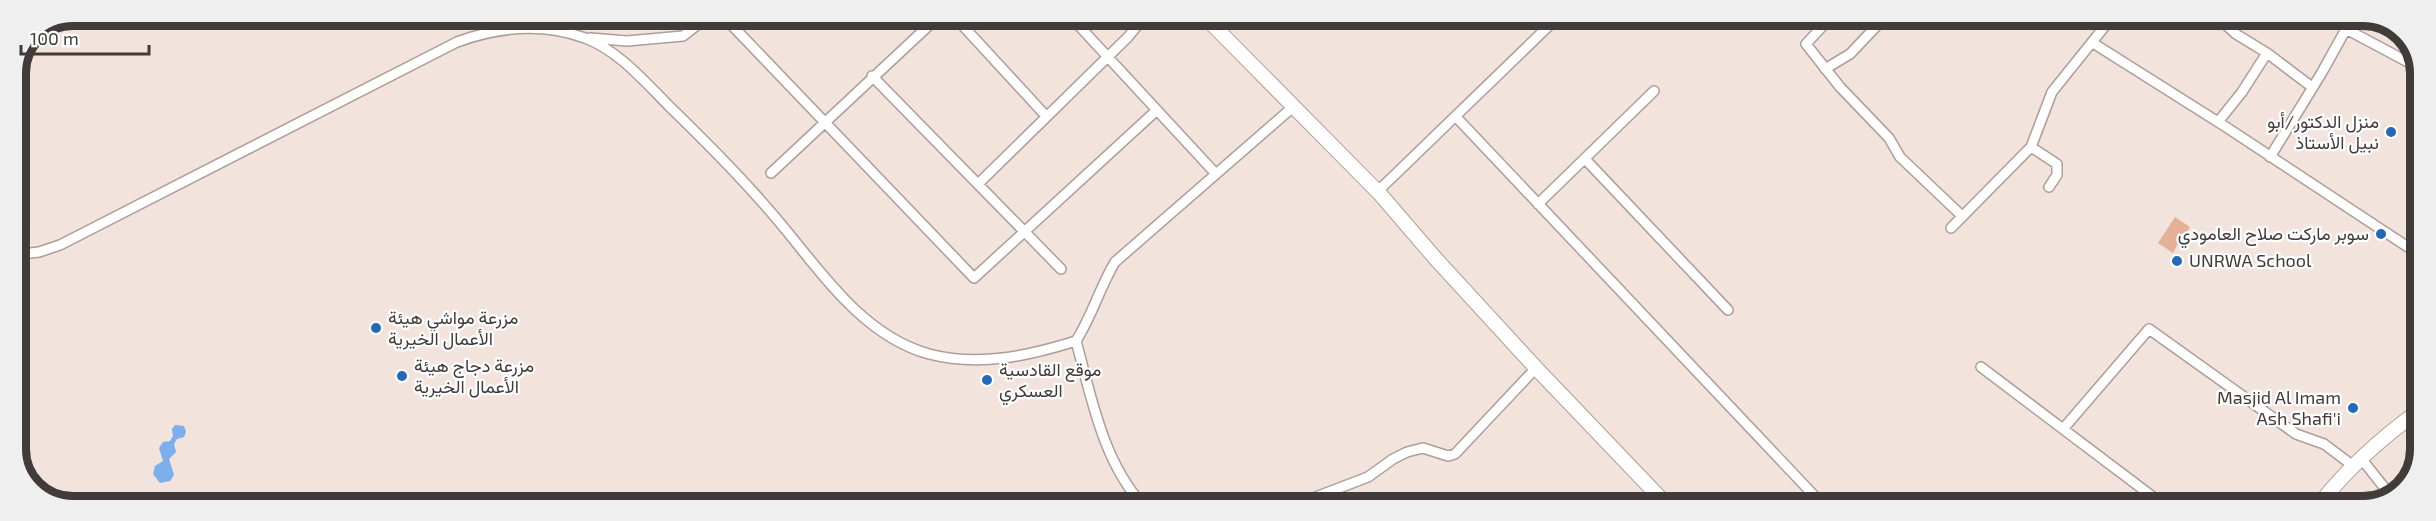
<svg xmlns="http://www.w3.org/2000/svg" width="2436" height="521" font-family="'Exo 2',Vazirmatn,sans-serif">
  <style>
    .green { fill: #e4b097 }
    .water { fill: #7daeee }
    .lines { fill: none; stroke-linecap: round; stroke-linejoin: round }
    .street-casing { stroke: #ac9f98; stroke-width: 12 }
    .secondary-casing { stroke: #ac9f98; stroke-width: 16 }
    .street { stroke: #fff; stroke-width: 9 }
    .secondary { stroke: #fff; stroke-width: 14 }
    .poi-dot { fill: #2369b9; stroke: #fff; stroke-width: 2 }
    .labels { text-anchor: middle; stroke-width: 4.5; stroke-linejoin: round; paint-order: stroke }
    .poi-label { font-size: 18px; fill: #413b39; stroke: #fff; text-anchor: start }
    .rim { fill: none; stroke: #413b39; stroke-width: 8 }
  </style>
  <rect width="100%" height="100%" fill="#f2e3dc"/>
  <!-- green -->
  <path class="green" d="M2175,217l15,10 -6,10 -2,-1 -9,17 -15,-10z"/>
  <!-- water -->
  <path class="water" d="M175,425l9,1 2,6 -2,5 -7,2 -3,5 2,8 -7,7 5,16 -4,6 -10,2 -7,-9 2,-8 8,-5 -4,-13 4,-6 7,-1 3,-5 -1,-7z"/>
  <g class="lines">
    <!-- street casing -->
    <g class="street-casing">
      <path id="street" d="M722,15l252,263 183,-168
        M953,15l93,101
        M1069,15l147,159
        M1829,16l1,2 -24,26 34,43 49,51 11,19 62,59
        M2216,16l20,18 31,19 45,34
        M2346,29l75,40
        M590,38l37,3 56,-5 27,-21
        M2093,43l133,84 194,128
        M1825,69l25,-15 36,-38
        M872,76l189,193
        M1458,119l366,387
        M2218,122l24,-30 25,-39
        M2270,157l51,-83 25,-45 4,-13
        M1585,159l143,151
        M771,173l169,-158
        M978,184l150,-147 18,-22
        M2049,187l8,-12v-11l-26,-17 21,-55 61,-76
        M1377,192l182,-176
        M1538,204l116,-113
        M1951,228l80,-81
        M15,255l24,-3 21,-7 397,-203c41,-15 86,-19 128,-4 34,13 59,43 84,68 42,41 84,83 121,129 38,47 78,102 139,119 50,13 99,2 147,-13 16,-25 24,-54 39,-79l178,-155
        M1076,341c15,55 27,121 67,164
        M1981,367l184,139
        M2063,429l86,-100 147,105 28,10 28,21
        M2360,457l31,39
        M1292,506l76,-29 25,-18 14,-7 16,-4 25,8 7,-2 81,-86"/>
    </g>
    <!-- secondary casing -->
    <g class="secondary-casing">
      <path id="secondary" d="M1204,16l176,178 55,64 101,110 132,138
        M2318,506c30,-39 63,-68 102,-96"/>
    </g>
    <!-- street -->
    <use href="#street" class="street"/>
    <!-- secondary -->
    <use href="#secondary" class="secondary"/>
  </g>
  <!-- markers -->
  <g class="poi-dot">
    <circle cx="2391" cy="132" r="6"/>
    <circle cx="2381" cy="234" r="6"/>
    <circle cx="2177" cy="261" r="6"/>
    <circle cx="376" cy="328" r="6"/>
    <circle cx="402" cy="376" r="6"/>
    <circle cx="987" cy="380" r="6"/>
    <circle cx="2353" cy="408" r="6"/>
  </g>
  <g class="labels">
    <!-- poi labels -->
    <g class="poi-label">
      <text x="2379" y="128" text-anchor="end">منزل الدكتور/أبو<tspan x="2379" dy="21">نبيل الأستاذ</tspan></text>
      <text x="2369" y="240" text-anchor="end">سوبر ماركت صلاح العامودي</text>
      <text x="2189" y="267">UNRWA School</text>
      <text x="388" y="324">مزرعة مواشي هيئة<tspan x="388" dy="21">الأعمال الخيرية</tspan></text>
      <text x="414" y="372">مزرعة دجاج هيئة<tspan x="414" dy="21">الأعمال الخيرية</tspan></text>
      <text x="999" y="376">موقع القادسية<tspan x="999" dy="21">العسكري</tspan></text>
      <text x="2341" y="404" text-anchor="end">Masjid Al Imam<tspan x="2341" dy="21">Ash Shafi'i</tspan></text>
    </g>
  </g>
  <!-- crop -->
  <path d="M0 0H2436V521H0ZM73 26H2363A47 47 0 0 1 2410 73V449A47 47 0 0 1 2363 496H73A47 47 0 0 1 26 449V73A47 47 0 0 1 73 26Z" fill="#f0efef" fill-rule="evenodd"/>
  <path class="rim" d="M73 26H2363A47 47 0 0 1 2410 73V449A47 47 0 0 1 2363 496H73A47 47 0 0 1 26 449V73A47 47 0 0 1 73 26Z"/>
  <!-- scale -->
  <path d="M21 45v9h128v-9" fill="none" stroke="#413b39" stroke-width="3"/>
  <text x="30" y="45" font-size="18" fill="#413b39" stroke="#ffffff" stroke-width="4.5" paint-order="stroke">100 m</text>
</svg>
